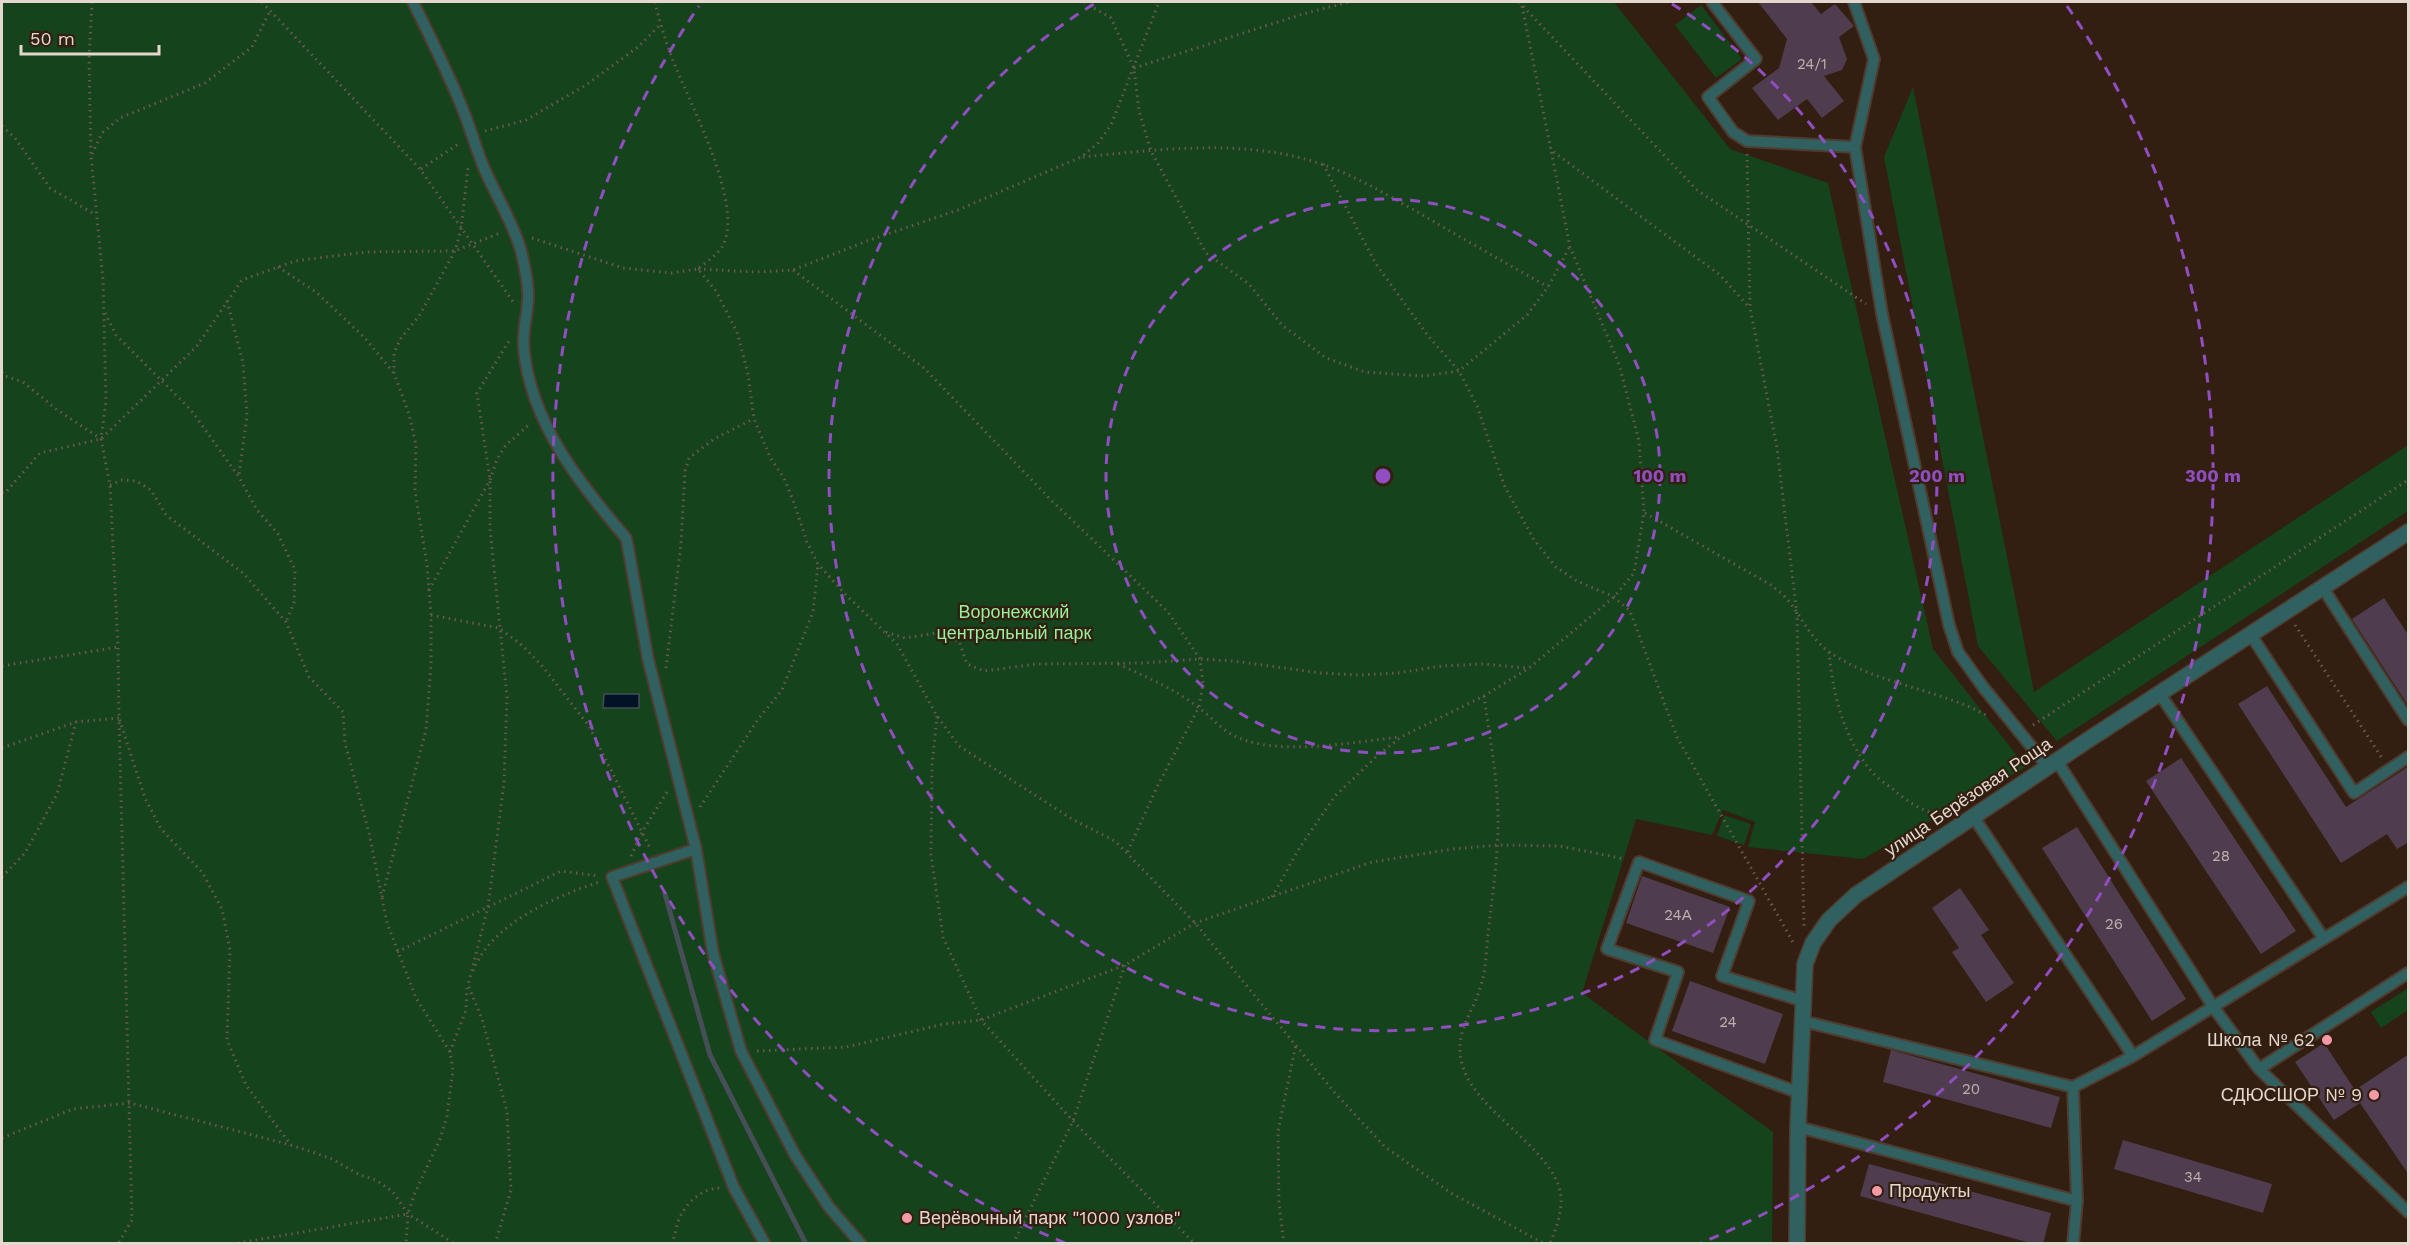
<svg xmlns="http://www.w3.org/2000/svg" width="2410" height="1245" font-family="'Work Sans',sans-serif">
  <style>
    .green { fill: #15431b }
    .water { fill: #031326; stroke: #464e58; stroke-width: 1.5 }
    .lines { fill: none; stroke-linecap: round; stroke-linejoin: round }
    .stream { stroke: #464e58; stroke-width: 5 }
    .building { fill: #4f3c4e }
    .service-casing { stroke: #4f3c2f; stroke-width: 14 }
    .minor-casing { stroke: #4f3c2f; stroke-width: 18 }
    .path { stroke: #6b594d; stroke-width: 3; stroke-dasharray: 1.5 4.5; stroke-linecap: butt }
    .service { stroke: #30605f; stroke-width: 10 }
    .minor { stroke: #30605f; stroke-width: 15 }
    .ring { fill: none; stroke: #904ec2; stroke-width: 3; stroke-dasharray: 10 8 }
    .poi-dot { fill: #f49aa6; stroke: #331f11; stroke-width: 2 }
    .labels { text-anchor: middle; stroke-width: 4.5; stroke-linejoin: round; paint-order: stroke }
    .number-label { font-size: 15px; fill: #bfb0ae }
    .park-label { font-size: 18px; fill: #96f19b; stroke: #331f11 }
    .street-label { font-size: 18px; fill: #e4d7ce; stroke: #331f11 }
    .poi-label { font-size: 18px; fill: #e4d7ce; stroke: #331f11; text-anchor: end }
    .centre { fill: #904ec2; stroke: #331f11; stroke-width: 3 }
    .ring-label { font-size: 18px; text-anchor: middle; font-weight: bold; fill: #904ec2; stroke: #331f11; stroke-width: 4.5; stroke-linejoin: round; paint-order: stroke }
  </style>
  <rect width="100%" height="100%" fill="#331f11"/>
  <!-- green -->
  <path class="green" d="M2,2h1612l116,147 98,34 105,466 93,118 -163,92 -115,-12 7,-25 -32,-12 -11,25 -76,-16 -54,174 191,139 -1,111 -1770,1z
    M1701,5l41,54 -26,19 -41,-53z
    M1913,87l121,605 374,-247v66l-351,230 -79,-95 -94,-489z
    M1724,815l27,9 -7,21 -27,-9z
    M2407,989l1,21 -27,18 -10,-16z"/>
  <!-- water -->
  <path class="water" d="M604,694h35v14h-36z"/>
  <g class="lines">
    <!-- stream -->
    <path class="stream" d="M665,894l45,161 96,189"/>
  </g>
  <!-- building -->
  <path class="building" d="M1758,2h53l10,12 14,-10 19,22 -15,11 8,22 -5,11 -18,6 20,25 -22,17 -15,-19 -29,21 -26,-32 27,-20 8,-29z
    M2384,598l25,38v71l-57,-88z
    M2267,686l79,121 63,-41v76l-12,7 -10,-15 -46,29 -103,-159z
    M2181,758l115,173 -35,23 -115,-173z
    M2077,827l109,172 -34,22 -110,-173z
    M1642,876l88,31 -17,46 -87,-30z
    M1960,888l29,42 -8,5 33,48 -28,19 -34,-50 7,-4 -27,-40z
    M1690,981l93,33 -18,50 -93,-33z
    M2324,1043l31,47 54,-36v121l-49,-72 -26,17 -39,-58z
    M1891,1050l169,47 -9,31 -168,-46z
    M2123,1140l149,44 -9,29 -149,-44z
    M1869,1164l182,49 -8,31h-9l-174,-48z"/>
  <g class="lines">
    <!-- service casing -->
    <g class="service-casing">
      <path id="service" d="M413,2c16,32 32,65 46,98 10,23 16,46 25,68 12,28 29,54 37,83 4,16 8,33 7,49 -1,18 -6,31 -4,50 7,73 56,134 102,188l2,9 20,112 48,190 -84,28 122,311 31,56
        M1712,2l44,57 -48,38 25,35 14,9 108,6
        M1854,2l20,57 -19,88 27,167 67,311 9,27 25,35 65,80
        M2323,588l85,132
        M2251,635l103,158 54,-36
        M2160,694l164,245
        M2057,761l157,247 45,61 149,143
        M1973,816l160,240
        M696,849l17,104 28,98 54,104 34,52 32,37
        M1802,1021l271,66 60,-31 275,-169
        M2259,1069l149,-96
        M2073,1087l4,114 -4,43
        M1800,1093l-145,-53 23,-68 -71,-23 32,-87 110,39 -27,75 81,25
        M1798,1127l279,74"/>
    </g>
    <!-- minor casing -->
    <g class="minor-casing">
      <path id="minor" d="M1797,1244l1,-117 7,-163 8,-21 16,-23 27,-25 235,-157 317,-206"/>
    </g>
    <!-- path -->
    <path class="path" d="M92,2l-3,59 2,95 12,124 3,121 -5,38 9,46 8,162 1,71 26,80 16,31 41,43 20,37 8,41 -3,90 19,45 45,60 39,13 30,17 16,5 17,12 15,22 47,30
      M262,2l158,167 94,134
      M655,2c5,22 12,44 21,66 16,39 69,140 46,179 -5,8 -17,16 -24,22
      M1084,2l27,16 23,50 5,43 12,40 55,102 43,31 33,41 44,33 39,14 59,4 35,-5 68,-56 21,-28 21,-39
      M1519,2l178,188 169,114
      M1522,6l29,144 169,125 28,31
      M1134,68l169,-54 46,-12
      M2,126l13,12 35,50 46,27
      M485,131l41,-11 60,-35 52,-38 22,-22
      M92,154l10,-21 18,-15 85,-35 47,-36 18,-36
      M1747,154l3,153 27,141 20,167 7,311
      M1083,157c71,-7 148,-17 218,1 44,11 81,34 120,56 42,25 85,49 127,73
      M1323,164l53,100 53,73 30,34 18,35 27,79 30,55 22,27 21,14 37,16 16,14 47,126 117,207
      M421,169l39,-26
      M532,238l91,30 48,5 27,-4 18,22 21,41 11,42 6,45 17,40 13,19 9,22 14,42 11,22 26,29 53,51 40,72 22,30 113,73 43,22 80,82 140,170 50,54 66,46 94,51
      M278,267l38,25 48,45 29,35
      M698,269l57,3 38,-2 74,-29 91,-31 123,-53 17,-14 13,-18 48,-123
      M793,270l131,98 128,133 116,111 32,47 3,24 -4,24 -41,78 -31,68
      M227,301l16,62 4,53 -8,59
      M105,313l11,22 75,75 48,67 18,33 21,24 17,36 -1,33 -8,19
      M2,372l3,4 18,6 33,27 45,30
      M110,485l12,-5 14,1 15,9 15,25 77,58 43,49 23,55 34,35 2,31 24,90 18,90 29,75 34,54 3,18 -6,46 -7,23 -26,56 -6,19 -2,30
      M2,493h3l35,-40 61,-14 96,-93 45,-66 53,-19 70,-9 90,-1 45,-18
      M1645,513l126,72c4,4 10,7 14,12 16,17 23,39 43,54 46,33 108,37 158,64
      M429,590l61,-110 7,-21 9,-14 25,-22
      M431,615l68,13 24,18 20,21 46,59 62,124
      M2295,625l87,133
      M886,632l19,6 31,-5 23,8 8,23 17,7 52,-7 108,-1 56,-4 33,2 88,12 39,2 38,-2 44,-7 41,-2 45,4
      M1829,652c4,43 15,88 44,121 6,7 15,12 22,18 14,12 31,23 50,24
      M1118,664c28,13 56,24 81,44 11,8 20,19 32,26 40,24 123,8 169,3
      M2,666l116,-19
      M666,668l15,-124 4,-73 4,-13 25,-19 39,-20
      M1484,696c5,38 13,78 14,117 1,38 -5,76 -9,113 -3,19 -2,41 -8,59 -8,30 -29,48 -18,82 15,49 102,87 98,137 -1,14 -6,27 -11,40
      M937,716l-5,50 -1,89 12,82 38,83 92,101 122,123
      M2033,725l375,-245
      M2,748l74,-26 43,-4 13,502 -14,24
      M700,807l59,-89 23,-28 31,-78 5,-48
      M631,856l11,-24 25,-40
      M2,877l23,-24 32,-59 19,-72
      M382,897l44,-167 5,-65v-50l-4,-50 -12,-74 1,-46 -7,-31 -15,-41v-20l7,-15 18,-22 36,-65 6,-22 7,-61
      M1272,897l28,-50 35,-51 43,-41 23,-18 83,-41 45,-28 85,-71 20,-24 10,-61 -5,-71 -20,-77 -49,-117 -19,-97
      M397,952l164,-81 37,5
      M473,971c18,-47 81,-74 126,-89
      M757,1051l89,-4 98,-23 37,-4 144,-55 70,-42 177,-61 81,-13 45,-4 62,1 65,13
      M450,1052l16,-42 1,-22
      M2,1138l71,-29 57,-6 161,42
      M232,1244l176,-30
      M495,1244l16,-54 -4,-79 -25,-92 -14,-34 20,-78 16,-124 3,-86 -17,-169v-48l-13,-87 32,-52
      M671,1244c5,-9 5,-20 10,-29 8,-15 23,-27 39,-27
      M1013,1244l60,-123 52,-156
      M1284,1244l-5,-40 -1,-73 18,-87"/>
    <!-- service -->
    <use href="#service" class="service"/>
    <!-- minor -->
    <use href="#minor" class="minor"/>
  </g>
  <!-- distance rings -->
  <g class="ring">
    <circle cx="1383" cy="476" r="277"/>
    <path d="M1672 4A554 554 0 1 1 1094 4"/>
    <path d="M1065 1243A830 830 0 0 1 699 6M2067 6A830 830 0 0 1 1701 1243"/>
  </g>
  <!-- markers -->
  <g class="poi-dot">
    <circle cx="2327" cy="1040" r="6"/>
    <circle cx="2374" cy="1095" r="6"/>
    <circle cx="1877" cy="1191" r="6"/>
    <circle cx="907" cy="1218" r="6"/>
  </g>
  <g class="labels">
    <!-- number labels -->
    <g class="number-label">
      <text x="1812" y="69">24/1</text>
      <text x="2221" y="861">28</text>
      <text x="1678" y="920">24А</text>
      <text x="2114" y="929">26</text>
      <text x="1728" y="1027">24</text>
      <text x="1971" y="1094">20</text>
      <text x="2193" y="1182">34</text>
    </g>
    <!-- park labels -->
    <g class="park-label">
      <text x="1014" y="618">Воронежский<tspan x="1014" dy="21">центральный парк</tspan></text>
    </g>
    <!-- street labels -->
    <g class="street-label">
      <text transform="translate(1968 797) rotate(-34)" y="6">улица Берёзовая Роща</text>
    </g>
    <!-- poi labels -->
    <g class="poi-label">
      <text x="2315" y="1046">Школа № 62</text>
      <text x="2362" y="1101">СДЮСШОР № 9</text>
      <text x="1889" y="1197" text-anchor="start">Продукты</text>
      <text x="919" y="1224" text-anchor="start">Верёвочный парк "1000 узлов"</text>
    </g>
  </g>
  <circle cx="1383" cy="476" r="9" class="centre"/>
  <g class="ring-label">
    <text x="1660" y="482">100 m</text>
    <text x="1937" y="482">200 m</text>
    <text x="2213" y="482">300 m</text>
  </g>
  <!-- border -->
  <rect width="2410" height="1245" fill="none" stroke="#e4d7ce" stroke-width="6"/>
  <!-- scale -->
  <path d="M21 45v9h138v-9" fill="none" stroke="#e4d7ce" stroke-width="3"/>
  <text x="30" y="45" font-size="18" fill="#e4d7ce" stroke="#331f11" stroke-width="4.5" paint-order="stroke">50 m</text>
</svg>
